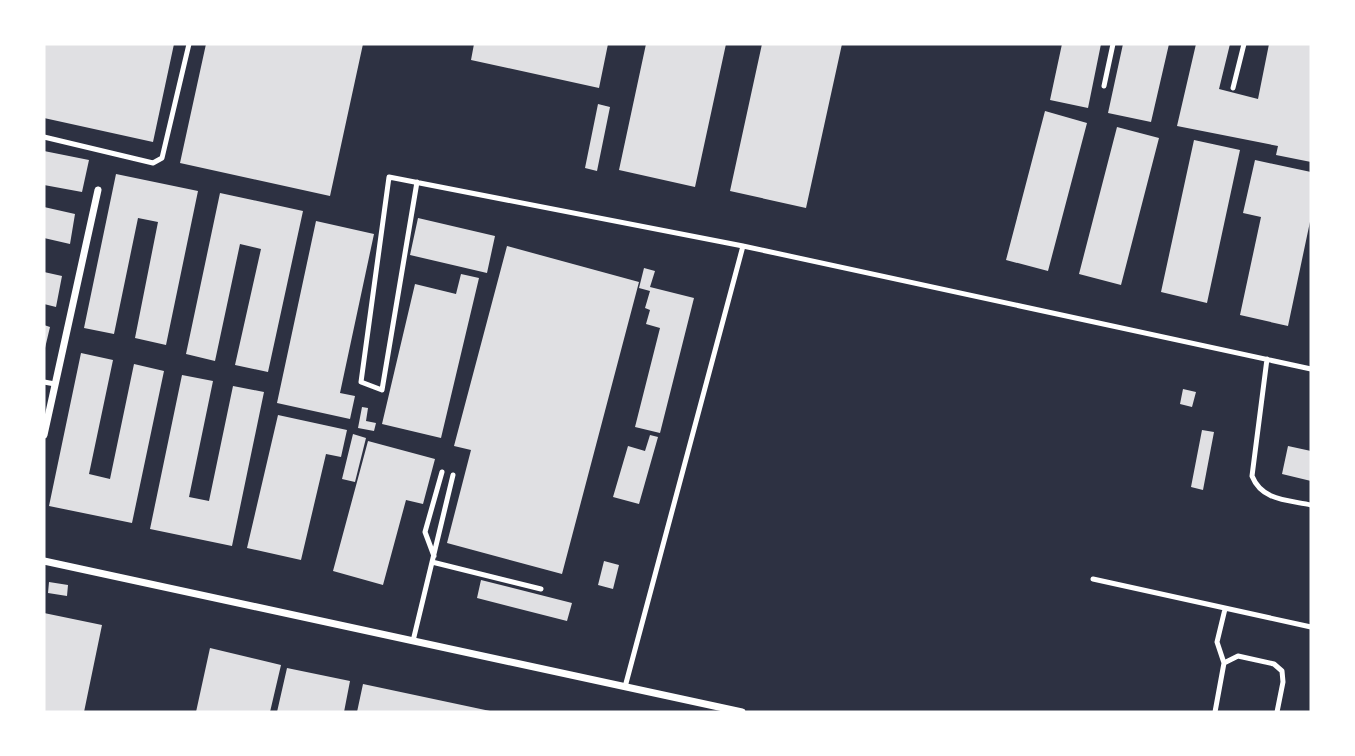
<svg xmlns="http://www.w3.org/2000/svg" width="1355" height="756" font-family="'Asap Condensed',sans-serif">
  <style>
    .building { fill: #e0e0e3 }
    .lines { fill: none; stroke-linecap: round; stroke-linejoin: round }
    .service { stroke: #fff; stroke-width: 5 }
    .minor { stroke: #fff; stroke-width: 7 }
  </style>
  <rect width="100%" height="100%" fill="#2d3142"/>
  <!-- building -->
  <path class="building" d="M44,44h130l-21,98 -109,-24z
    M206,44h157l-33,152 -150,-33z
    M474,44h134l-9,44 -128,-28z
    M646,44h80l-31,143 -76,-17z
    M762,44h80l-36,164 -76,-17z
    M1062,44h39l-13,64 -38,-8z
    M1123,44h46l-18,78 -43,-9z
    M1196,44h34l-11,45 39,10 11,-55h42v118l-35,-7 2,-9 -101,-20z
    M598,104l12,3 -13,64 -12,-3z
    M1045,111l42,12 -39,148 -42,-11z
    M1117,127l42,11 -38,147 -42,-11z
    M1194,140l46,10 -33,153 -46,-11z
    M44,151l45,9 -7,32 -38,-7z
    M1255,160l56,12v45l-23,109 -48,-11 21,-98 -18,-4z
    M116,174l82,17 -32,154 -31,-7 23,-116 -20,-4 -24,116 -30,-6z
    M220,193l83,18 -35,161 -33,-7 26,-116 -21,-5 -25,117 -29,-7z
    M44,207l31,7 -5,30 -26,-6z
    M418,218l77,18 -8,37 -77,-18z
    M316,221l58,13 -34,159 15,3 -5,23 -73,-16z
    M507,246l132,36 -77,292 -115,-31 24,-93 -17,-4z
    M644,268l11,3 -5,16 44,11 -34,135 -25,-6 25,-99 -14,-4 4,-14 -5,-2 5,-17 -11,-3z
    M44,272l18,4 -6,31 -12,-3z
    M461,274l18,4 -38,160 -59,-14 33,-140 41,10z
    M44,325l6,2 -5,21h-1z
    M81,353l32,7 -24,114 21,5 24,-115 30,7 -32,152 -83,-17z
    M182,375l31,6 -24,116 20,4 24,-115 31,6 -32,154 -82,-17z
    M1183,389l13,3 -4,15 -12,-3z
    M362,407l6,1 -2,13 10,2 -2,8 -16,-3z
    M278,415l69,15 -6,27 -15,-3 -25,106 -54,-12z
    M1202,430l12,2 -11,58 -12,-3z
    M353,434l13,4 -11,44 -13,-3z
    M650,435l8,2 -19,67 -26,-7 15,-51 17,5z
    M368,441l67,18 -12,45 -17,-4 -23,85 -50,-14z
    M1288,446l23,5v30l-29,-7z
    M604,561l15,4 -6,24 -15,-4z
    M481,580l91,23 -5,18 -90,-23z
    M49,582l19,3 -1,11 -19,-3z
    M44,613l58,12 -18,87h-40z
    M210,648l71,17 -11,47h-74z
    M287,668l63,13 -6,31h-67z
    M363,684l127,27v1h-133z"/>
  <g class="lines">
    <!-- service -->
    <path class="service" d="M1104,86l9,-42
      M1233,88l11,-44
      M44,137l109,26 9,-5 27,-114
      M417,182l-35,208 -21,-8 28,-205 354,69 568,123
      M1267,359l-15,117c10,25 36,24 59,29
      M44,382l11,2
      M434,556l-9,-24 17,-60
      M432,562l109,27
      M1093,579l218,48
      M413,641l40,-166
      M1224,663l-7,-21 8,-33
      M625,687l118,-441
      M1215,712l9,-49 14,-7 36,8 8,7 1,11 -6,30"/>
    <!-- minor -->
    <path class="minor" d="M44,435l54,-245
      M44,561l698,151"/>
  </g>
  <!-- border -->
  <rect width="1355" height="756" fill="none" stroke="#ffffff" stroke-width="91"/>
</svg>
